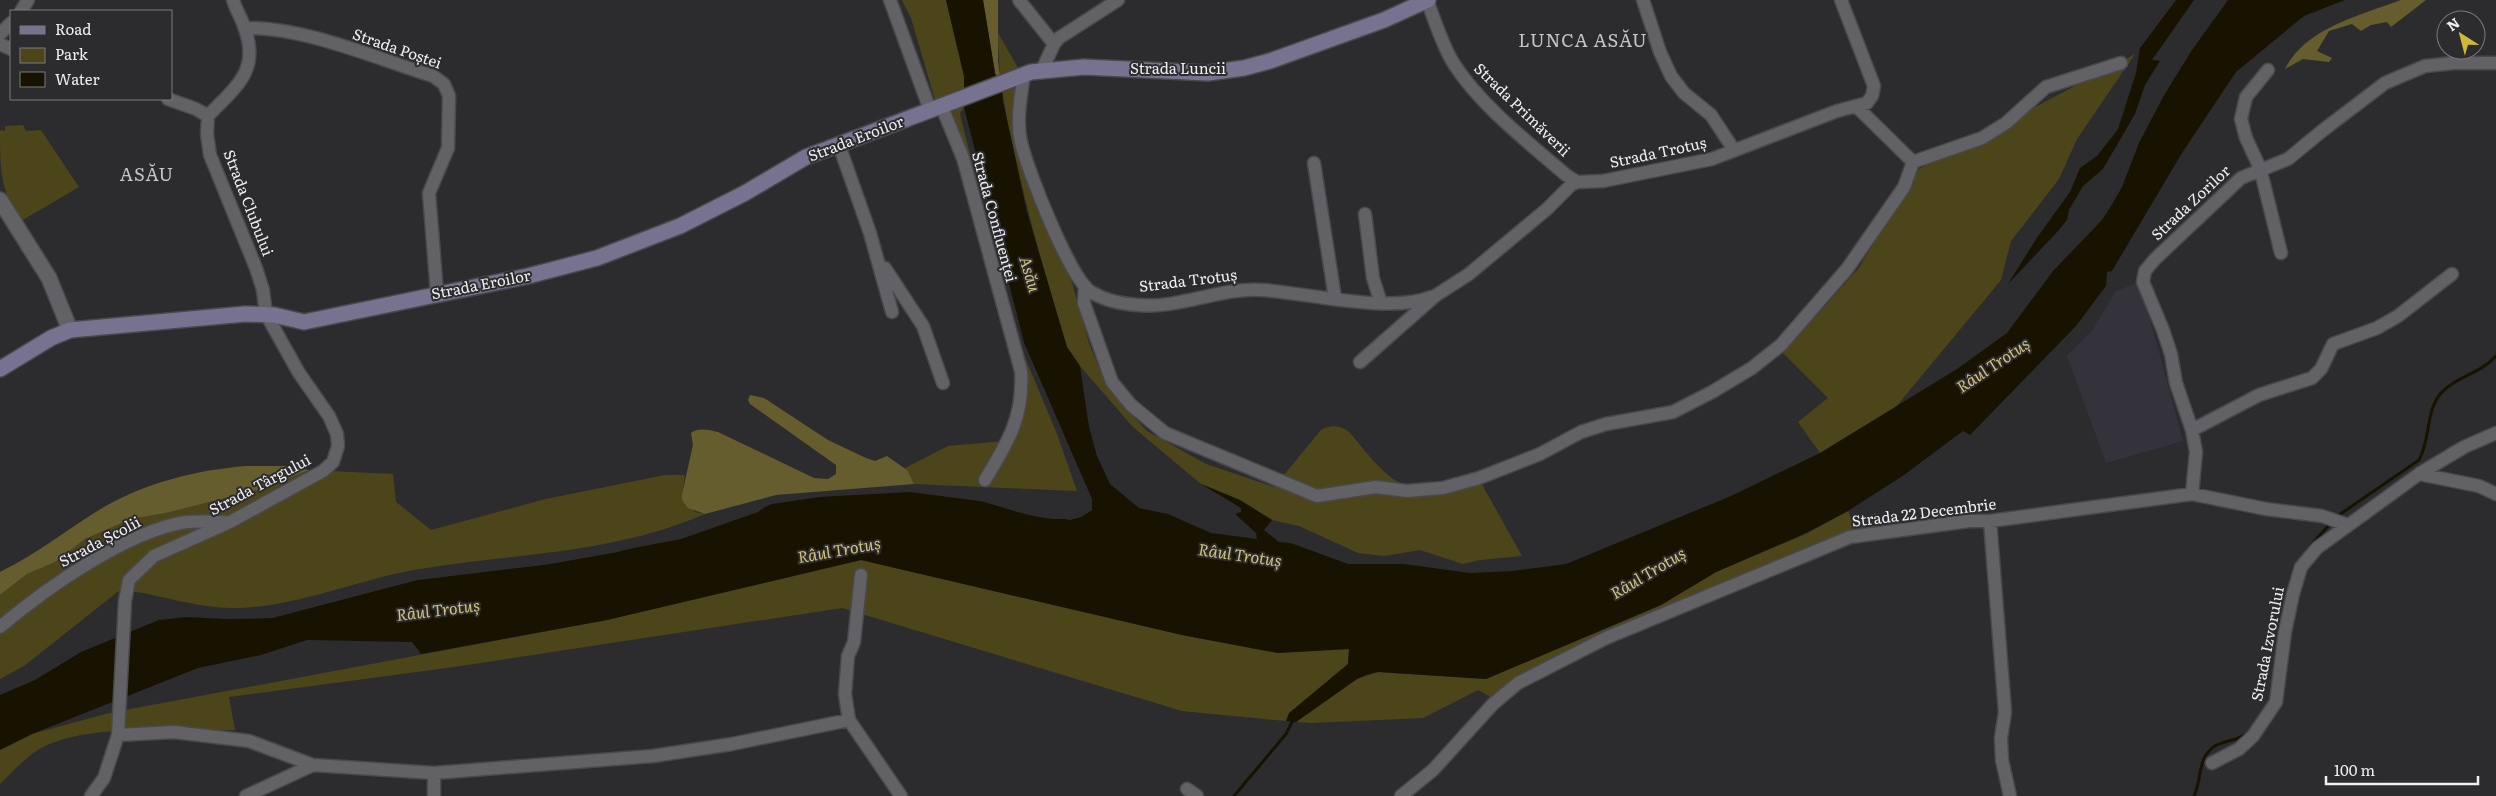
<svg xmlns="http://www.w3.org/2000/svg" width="2496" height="796" font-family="Literata,serif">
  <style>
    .built { fill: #34333c }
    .green { fill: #4d451a }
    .forest { fill: #665d2f }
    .water { fill: #181300 }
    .pier { fill: #2c2c2f }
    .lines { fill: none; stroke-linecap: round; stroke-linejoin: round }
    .stream { stroke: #181300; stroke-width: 3 }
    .minor-casing { stroke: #49494c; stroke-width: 15 }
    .tertiary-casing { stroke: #49494c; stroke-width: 18 }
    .secondary-casing { stroke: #49494c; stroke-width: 18 }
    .minor { stroke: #626266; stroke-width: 12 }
    .tertiary { stroke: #626266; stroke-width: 15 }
    .secondary { stroke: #787291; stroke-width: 15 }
    .labels { text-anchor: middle; stroke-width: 4; stroke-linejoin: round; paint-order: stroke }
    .street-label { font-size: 15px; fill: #efeff1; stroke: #2c2c2f }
    .water-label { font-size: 16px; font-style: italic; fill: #d2c379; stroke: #2c2c2f }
    .quarter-label { font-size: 18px; letter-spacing: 1px; fill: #c4c4c8; stroke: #2c2c2f }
  </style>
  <rect width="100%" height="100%" fill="#2c2c2f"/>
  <!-- built -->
  <path class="built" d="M2140,282l43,159 -77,22 -39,-107 26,-27 23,-38z"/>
  <!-- green -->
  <path class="green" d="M902,0h44l18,76v32l-4,5 1,6 58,224 38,91 20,57 -163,-7 -9,-16 43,-22 56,-5 10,-30 2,-37 -57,-213 -21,-51 -27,-92z
    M998,33l19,33 -1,20 10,55 47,145 17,60 19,44 38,41 59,33 68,23 47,-57c10,-5 17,-5 27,1 14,15 36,47 55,53 19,6 53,-7 72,-12l47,84 -42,4 -17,4 -43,-14 -36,6 -26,-3 -59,-27 -27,-6 -32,-20 -39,-16 -68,-57 -53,-61 -13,-19c-19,-62 -37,-124 -51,-187 -10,-42 -18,-83 -18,-127z
    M2135,54l-58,85 -18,40 -48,62 -10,39 -106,128 -75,45 -22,-31 30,-24 -45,-45 75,-84 61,-100z
    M23,125l3,6 15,-1 38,57 -58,34c-21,-31 -21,-52 -21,-91l5,1v-5z
    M309,470l84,4 3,28 35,28 115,-31 119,-24h20l-3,19 13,18 10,2c-93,40 -187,39 -285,55 -63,10 -123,39 -188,39 -38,0 -75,-15 -112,-18l-96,76 -24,13v-84l27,-21 28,-12 30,-23 46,-20 35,-6 95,-24z
    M1848,511l5,12 23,-10 4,24 -31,5 -180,74 -175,83 -16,-9 -55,28 -111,5 -16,-1 61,-43 21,-7 108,7 175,-74 55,-33 90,-38z
    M861,560l321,75 96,18 71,-4 -1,15 -58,49 -4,8 -104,-10 -340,-103 -388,59 -225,30 6,33c-55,1 -144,-7 -192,17 -15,7 -30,25 -43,37v-34l32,-16 77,-21 498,-93z"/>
  <!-- forest -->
  <path class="forest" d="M983,0h15v61l4,29 -7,-17z
    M2401,0h25l-35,27 -4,-5 -16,3 -10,6 -9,-7 -23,7 -12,20 15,7 -3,4 -26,-3 -18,10c20,-41 76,-54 116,-69z
    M750,395l14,3 64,42 38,18 9,3 12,-5 20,14 7,14 -138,11 -71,19 -17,-6 -6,-8v-6l11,-49 -2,-12c8,-6 18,-3 27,-1l96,46 14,1 8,-5v-9l-86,-61 -2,-4z
    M246,466h39l24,4 -48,19 -95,24 -35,6 -46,20 -30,23 -28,12 -27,21v-23c37,-18 69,-44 104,-65 44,-25 93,-37 142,-41z"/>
  <!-- water -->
  <path class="water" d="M946,0h37l12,73 7,17 1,11 24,111 40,135 13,19 9,61 8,29 13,28 29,24 29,6 43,19 46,6 -1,-6 -21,-19 6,-2v-4l-40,-24 39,16 32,20 -8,10 15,12 12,1 57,21h56l66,9 42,-2 54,-7 165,-68 89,-43 137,-84 50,-36 46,-62 49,-51 9,-14 11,-19 17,-44 24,-46 29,-47 36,-50h117l-41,16 -68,56 -54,81 -70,118 -5,1 -1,14 -30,40 -106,109 -7,-4 -59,44 -56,36 -42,22 -90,39 -55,33 -175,74 -108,-7 -12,3 -9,4 -61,43 -10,-1 3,-8 59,-49 1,-15 -71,4 -96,-18 -321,-75 -254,60 -186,34 -9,-12 -105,-2 -46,15 -63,13 -166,66 -32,16v-55l35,-15 46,-28 78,-32 28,-3 39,2 46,-1 145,-38 133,-16 131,-25 77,-27c12,-11 30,-11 46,-13 33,-5 73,-8 106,-7 20,1 42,3 61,7 37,7 86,34 121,11v-11l-68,-156 -60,-235v-32z
    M2176,0h18l-42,60 8,1 -15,24 -10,29 -32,55 -20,17 -14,24 -2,10 -8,10 -51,54 28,-45 34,-47 10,-24 17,-12 21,-27 18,-56 4,-25z"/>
  <!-- pier -->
  <path class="pier" d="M964,108l60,235 68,157v10l-11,7 -11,3 -33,-7 32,4 10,-2 10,-6v-9l-58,-134 -16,-43 -53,-212z
    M910,490l61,7 24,6 -85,-11 -91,5 -53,8 -8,7 -25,6 24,-8 9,-8 53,-8z
    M652,542l-34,10 -68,12 -133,16 -145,38 -46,1 -16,-3 61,-1 146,-38 132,-15z"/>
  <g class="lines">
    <!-- stream -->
    <path class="stream" d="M2336,517l83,-57c12,-21 6,-48 22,-67 14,-16 39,-19 55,-37
      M2311,545l19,-21
      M2287,594l4,-13
      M1234,796l52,-62 7,-14
      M2194,796c8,-16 3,-39 21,-50 11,-6 22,-5 33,-13"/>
    <!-- minor casing -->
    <g class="minor-casing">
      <path id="minor" d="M890,0l40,110
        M1019,0l35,44
        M1427,0c8,21 15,45 27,64 26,41 75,79 112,111l11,7
        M1643,0l17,52 11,24 13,17 27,22 23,35
        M21,11l7,-11
        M245,28c60,-1 130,30 188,48l11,8 5,12 -1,52 -19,45 8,100
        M0,34l11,-11
        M0,44l11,5
        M1042,70l12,-26 5,-6 59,-38
        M2268,70l-22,27 -5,22 5,19 14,30 21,85
        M1024,74c-3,22 -8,46 -3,68 6,27 49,137 70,150 13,8 32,12 47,13 42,4 82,-18 124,-15 46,3 128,24 169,7
        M941,105l22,53 58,213c3,46 -13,71 -36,109
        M1857,107l56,55
        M208,116c27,-29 52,-44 37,-87 -3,-10 -9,-19 -12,-29
        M839,145l31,88 22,79
        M1314,163l21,135
        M1365,214l8,64 8,25
        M885,268l38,58 20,57
        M1085,286l-1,17 28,79 19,23 34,28 152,63 59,-9 31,4 36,-3 36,-10 61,-24 41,-22 25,-8 67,-12 39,-20 40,-24 29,-23 66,-76 57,-82 9,-25 69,-24 24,-15 40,-36 75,-24
        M1360,362l75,-66 34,-22 78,-65 24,-24 6,-3 26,-1 109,-22 125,-48 30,-8 5,-7 2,-10 -33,-86
        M2192,430l67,-35 53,-17 9,-9 12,-25 44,-16 21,-12 54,-42
        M2419,474l60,12 17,8
        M2192,494l4,-42 -4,-22 -16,-47 -5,-29 -8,-24 -20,-48 2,-11 10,-12 86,-81 47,-19 34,-28 63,-48 40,-17 29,-3h42
        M1990,521l15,191 -4,26 1,22 8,36
        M861,575l-7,67 -6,14 -3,38 4,26 52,76
        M0,627c45,-38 127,-96 186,-105 13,-1 26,0 39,0
        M118,735l56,-3 75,9 64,24
        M2212,763l27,-14 14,-13 23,-34 9,-70 8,-38 8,-27 16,-19 102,-74 45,-27 32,-14
        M434,773l219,-17 79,-12 117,-24
        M1187,789l10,7
        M91,796l13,-18 14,-43 7,-134 4,-21 25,-24 76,-34 93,-51 10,-9 5,-16 -1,-12 -8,-18 -30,-43 -33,-59 -3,-24 -7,-22 -46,-113 -3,-21 1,-18 -12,-7 -28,-10
        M246,796l67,-31 121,8v23
        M1401,796l32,-26 60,-66 25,-21 88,-45 244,-101 119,-16h21l202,-27 74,15 56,7 26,9"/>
    </g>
    <!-- tertiary casing -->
    <g class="tertiary-casing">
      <path id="tertiary" d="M0,200l49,78 21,52"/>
    </g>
    <!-- secondary casing -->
    <g class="secondary-casing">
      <path id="secondary" d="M0,369l51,-31 19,-8 175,-16 29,1 30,7 224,-46 69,-18 83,-32 65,-33 61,-36 225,-85 53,-5 124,6 36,-5 26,-7 114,-41 44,-20"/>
    </g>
    <!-- minor -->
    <use href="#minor" class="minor"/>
    <!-- tertiary -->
    <use href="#tertiary" class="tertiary"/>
    <!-- secondary -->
    <use href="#secondary" class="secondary"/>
  </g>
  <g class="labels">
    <!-- street labels -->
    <g class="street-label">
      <text transform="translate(397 49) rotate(19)" y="5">Strada Poștei</text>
      <text x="1178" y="74">Strada Luncii</text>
      <text transform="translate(1522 110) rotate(44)" y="5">Strada Primăverii</text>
      <text transform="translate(856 139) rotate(-21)" y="5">Strada Eroilor</text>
      <text transform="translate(1658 153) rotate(-12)" y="5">Strada Trotuș</text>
      <text transform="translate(248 203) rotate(69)" y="5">Strada Clubului</text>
      <text transform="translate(2191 203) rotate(-43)" y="5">Strada Zorilor</text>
      <text transform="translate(994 217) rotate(75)" y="5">Strada Confluenței</text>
      <text transform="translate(1188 281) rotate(-7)" y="5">Strada Trotuș</text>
      <text transform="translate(481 285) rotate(-11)" y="5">Strada Eroilor</text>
      <text transform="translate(260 485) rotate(-28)" y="5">Strada Târgului</text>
      <text transform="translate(1924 513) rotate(-7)" y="5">Strada 22 Decembrie</text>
      <text transform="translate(100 542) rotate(-28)" y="5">Strada Școlii</text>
      <text transform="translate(2268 644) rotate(-79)" y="5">Strada Izvorului</text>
    </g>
    <!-- water labels -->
    <g class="water-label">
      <text transform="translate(1030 274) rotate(73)" y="6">Asău</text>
      <text transform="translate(1993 365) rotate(-34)" y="6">Râul Trotuș</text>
      <text transform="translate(839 550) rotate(-10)" y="6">Râul Trotuș</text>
      <text transform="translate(1240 555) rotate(8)" y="6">Râul Trotuș</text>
      <text transform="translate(1648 573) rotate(-31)" y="6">Râul Trotuș</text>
      <text transform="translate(438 610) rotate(-7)" y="6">Râul Trotuș</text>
    </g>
    <!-- quarter labels -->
    <g class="quarter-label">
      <text x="1583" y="47">LUNCA ASĂU</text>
      <text x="147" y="181">ASĂU</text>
    </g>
  </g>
  <!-- legend -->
  <rect x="10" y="10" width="162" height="90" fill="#2c2c2f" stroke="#7a7a7d"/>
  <rect x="20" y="26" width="25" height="8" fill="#787291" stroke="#7a7a7d"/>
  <text x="55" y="35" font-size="15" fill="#efeff1">Road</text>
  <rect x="20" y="48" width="25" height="15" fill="#4d451a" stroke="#7a7a7d"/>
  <text x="55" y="60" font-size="15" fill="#efeff1">Park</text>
  <rect x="20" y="72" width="25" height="15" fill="#181300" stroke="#7a7a7d"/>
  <text x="55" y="85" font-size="15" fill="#efeff1">Water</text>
  <!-- north arrow -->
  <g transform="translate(2461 35) rotate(324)"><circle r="24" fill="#2c2c2f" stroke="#7a7a7d"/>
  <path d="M0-4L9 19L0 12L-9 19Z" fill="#d0b837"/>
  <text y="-8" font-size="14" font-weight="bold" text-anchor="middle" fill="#efeff1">N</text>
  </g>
  <!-- scale -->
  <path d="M2326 776v8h152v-8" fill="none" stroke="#efeff1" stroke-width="2.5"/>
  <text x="2334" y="776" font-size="15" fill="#efeff1" stroke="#2c2c2f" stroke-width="4" paint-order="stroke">100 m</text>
</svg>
